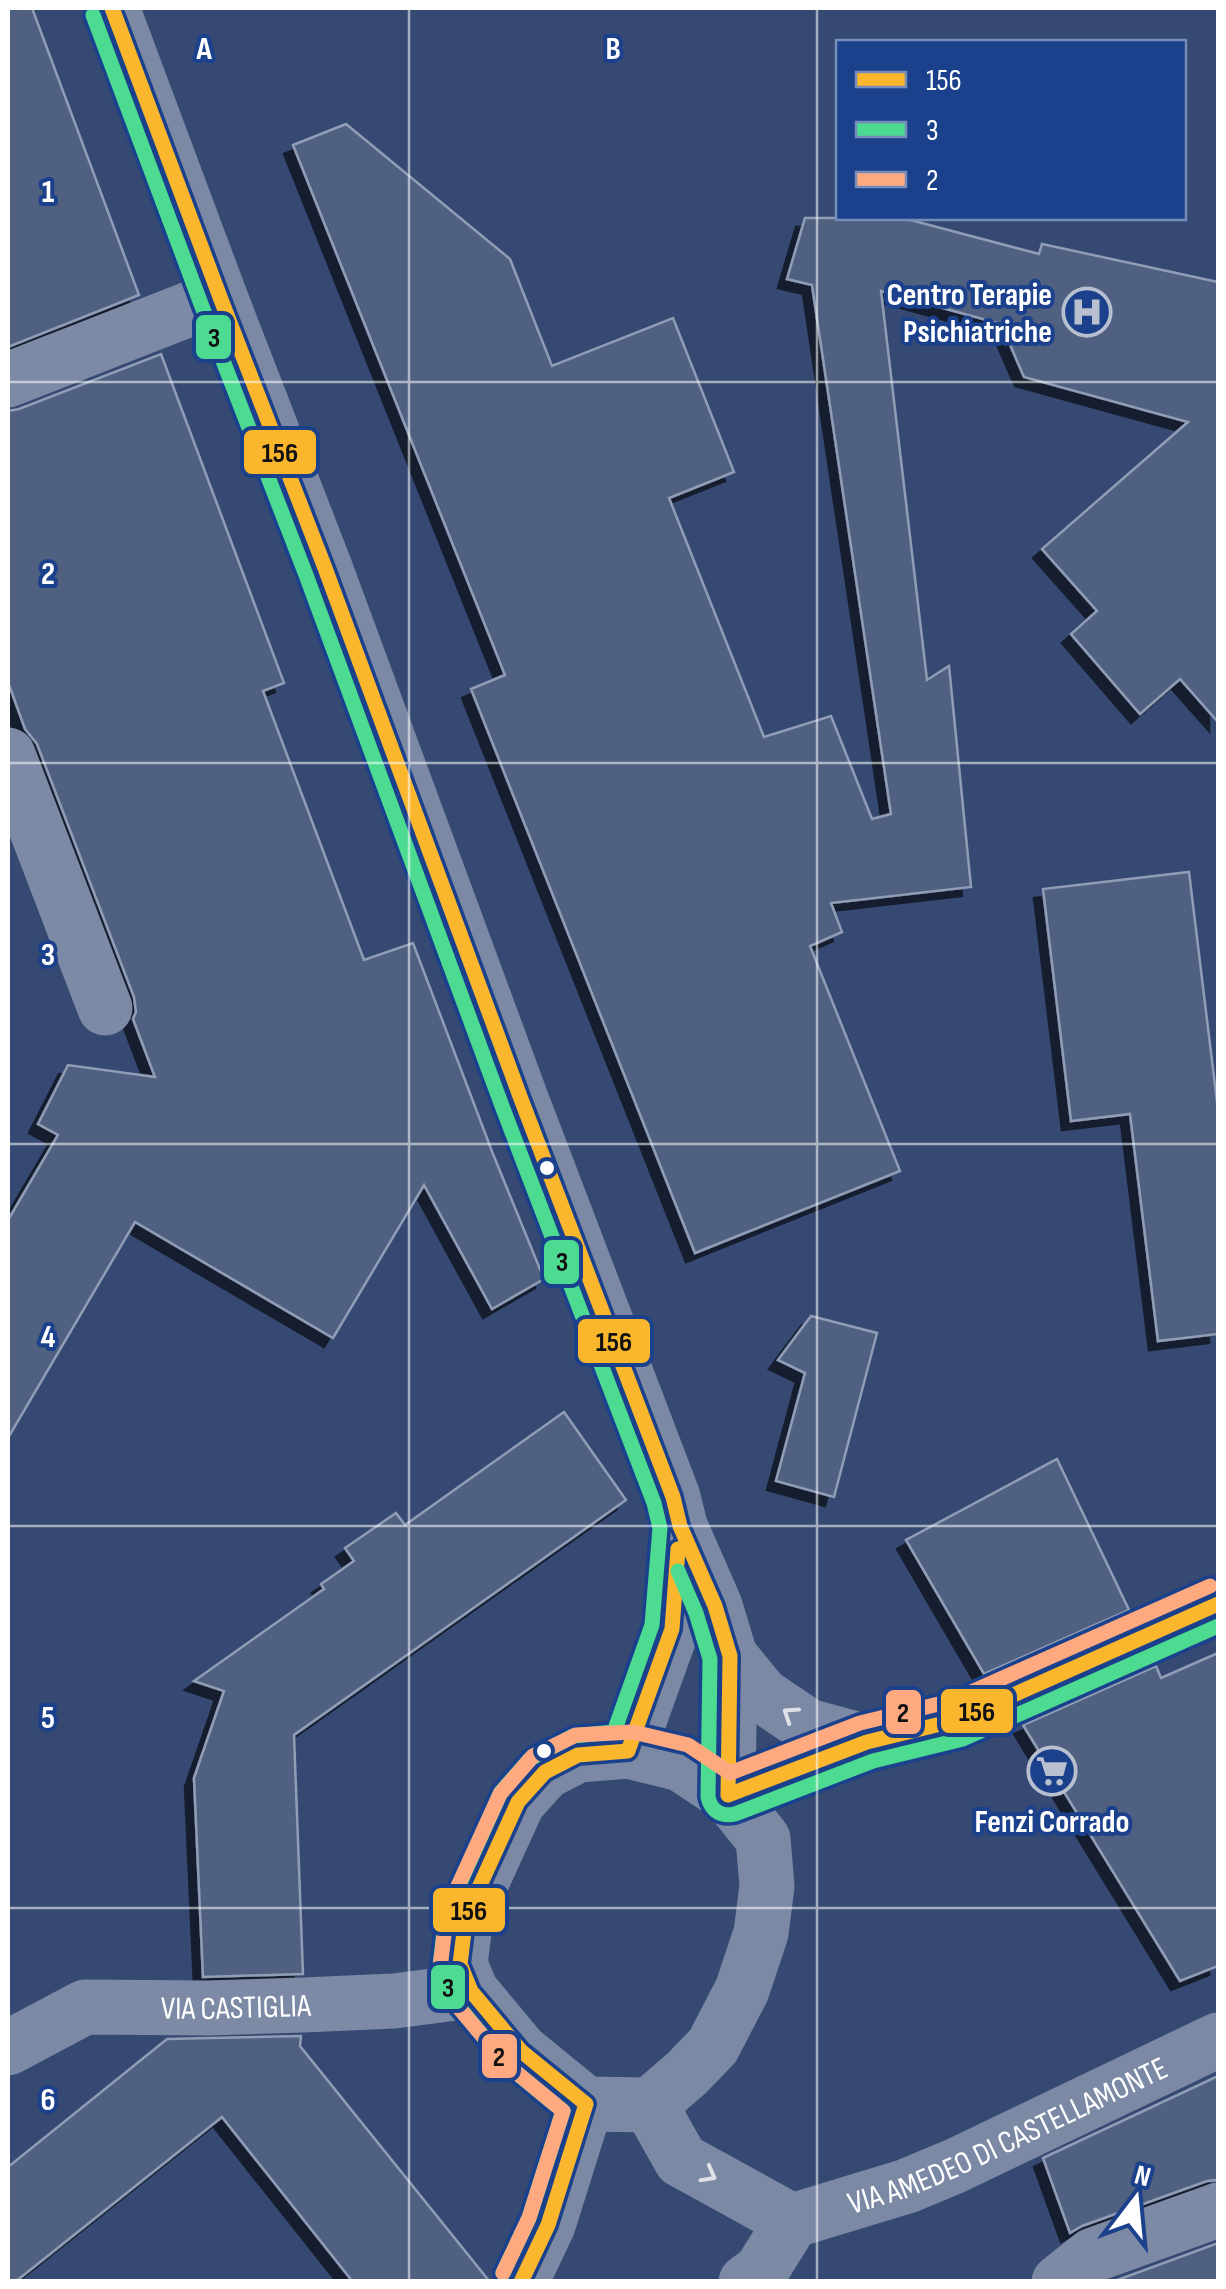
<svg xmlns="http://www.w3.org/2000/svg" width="1226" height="2289" font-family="'Sofia Sans Condensed',sans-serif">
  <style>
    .building { fill: #4f6080; stroke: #909db5; stroke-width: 2.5; filter: url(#shadow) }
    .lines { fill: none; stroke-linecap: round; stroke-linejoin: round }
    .minor { stroke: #7c8aa6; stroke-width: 55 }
    .major { stroke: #7b89a5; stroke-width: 55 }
    .bus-1-casing { stroke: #1b418c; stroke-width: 22 }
    .bus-2-casing { stroke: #1b418c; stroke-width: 22 }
    .bus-3-casing { stroke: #1b418c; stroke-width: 22 }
    .bus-1 { stroke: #fab62d; stroke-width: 15 }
    .bus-2 { stroke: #4ddb92; stroke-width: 15 }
    .bus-3 { stroke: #ffa980; stroke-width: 15 }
    .oneway { stroke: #dee2e8 }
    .grid { fill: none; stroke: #fff; stroke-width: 2.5; stroke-opacity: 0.55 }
    .bus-dot { fill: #fff; stroke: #1b418c; stroke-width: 4 }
    .labels { text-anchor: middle; stroke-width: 8; stroke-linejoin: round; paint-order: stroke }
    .poi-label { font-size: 32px; font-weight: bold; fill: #fff; stroke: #1b418c; text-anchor: end }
    .street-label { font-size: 32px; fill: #fff; stroke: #1b418c }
    .grid-label { font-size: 32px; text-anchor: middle; font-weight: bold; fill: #fff; stroke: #1b418c; stroke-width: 8; stroke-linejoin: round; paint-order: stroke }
    .line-badge { stroke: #1b418c; stroke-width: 4 }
    .pale-badge-label { font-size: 28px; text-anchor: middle; font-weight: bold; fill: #111 }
  </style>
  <defs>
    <filter id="shadow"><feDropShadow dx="-9" dy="9" stdDeviation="0" flood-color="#0009"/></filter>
  </defs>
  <rect width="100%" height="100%" fill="#354972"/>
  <!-- building -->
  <path class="building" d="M8,8h24l107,287 -131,52z
    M346,124l164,135 42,107 121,-48 61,154 -65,26 95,239 67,-21 41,103 19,-5 -79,-529 -25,-6 18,-61h98l136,36 3,-10 176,38v440l-38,-43 -40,35 -69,-80 26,-23 -55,-62 146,-127 -164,-45 -23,-53 -120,-33 46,389 22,-14 22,221 -140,16 11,29 -32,14 90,225 -205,82 -224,-564 34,-14 -212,-530z
    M161,354l123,329 -21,8 101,269 49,-17 80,211 51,125 -52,30 -68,-124 -91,153 -198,-116 -127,216v-218l50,-85 -20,-11 30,-59 87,12 -22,-58 3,-7 -2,-15 -97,-253 -12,-15 -17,-47v-271l11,-2z
    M1189,872l29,238v224l-60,7 -28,-227 -59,7 -28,-232z
    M811,1316l66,17 -43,164 -58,-16 29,-108 -27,-13z
    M564,1412l62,88 -332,235 9,239 -100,3 -9,-199 30,-87 -30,-10 130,-92 -3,-5 33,-23 -9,-13 51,-35 9,12z
    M1057,1459l72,151 -145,64 -78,-134z
    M1218,1653v313l-38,15 -157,-256 133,-59 5,12z
    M301,2036l-1,10 190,236h-137l-131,-165 -207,165h-7v-115l159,-128z
    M1218,2076v104l-11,1 -125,45 -12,7 -27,-75z
    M1218,2243v39h-106z"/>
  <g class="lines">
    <!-- minor -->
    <g class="minor">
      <path d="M8,380l212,-83"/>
      <path d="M8,755l97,253"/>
      <path id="s1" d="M8,2048l77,-41 122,1 96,-3 91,-4 77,-10"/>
      <path d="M746,2282l15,-11 31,-50"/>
      <path d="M1059,2282l34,-27 125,-45"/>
    </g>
    <!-- major -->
    <g class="major">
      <path d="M112,8l108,289 105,271 196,531 152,398 7,29 35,80 15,50 -2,139"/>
      <path d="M730,1656l32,39 46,31 59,16"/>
      <path d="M628,1751l53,13 47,31 35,44 4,47 -6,47 -19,57 -29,56 -26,27 -37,32 -64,-1 -65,-53 -50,-60 -11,-27 6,-48 52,-114 27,-30 33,-17z"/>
      <path d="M628,1751l44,-122 7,-97"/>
      <path d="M728,1795l139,-53 90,-22 261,-116"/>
      <path id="s2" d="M650,2105l31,55 111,61 115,-35 48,-20 263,-126"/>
      <path d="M521,2282l27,-57 38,-121"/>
    </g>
    <!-- bus-1 casing -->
    <g class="bus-1-casing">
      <path id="bus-1" d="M112,8l108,289 105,271 196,531 152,398 7,29 35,80 15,50 -2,139
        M628,1751l44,-122 6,-80
        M728,1795l139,-53 90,-22 261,-116
        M586,2104l-65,-53 -50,-60 -11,-27 6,-48 52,-114 27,-30 33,-17 50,-4
        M521,2282l27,-57 38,-121"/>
    </g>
    <!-- bus-2 casing -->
    <g class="bus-2-casing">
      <path id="bus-2" d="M93,15l108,289 105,271 196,531 152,397 6,25 -8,97 -38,107 -41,4 -43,23 -29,33 -55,122 -6,52 13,34 54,65 56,46 -34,107 -26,55
        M678,1571l18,42 14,46 -2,138c3,14 13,20 27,17l138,-53 90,-22 255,-113"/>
    </g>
    <!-- bus-3 casing -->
    <g class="bus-3-casing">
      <path id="bus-3" d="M503,2273l26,-55 34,-107 -57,-47 -52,-62 -14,-34 7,-58 53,-116 33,-38 43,-21 57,-3 55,13 42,28 130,-50 91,-22 259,-115"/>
    </g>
    <!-- bus-1 -->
    <use href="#bus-1" class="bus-1"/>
    <!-- bus-2 -->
    <use href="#bus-2" class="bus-2"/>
    <!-- bus-3 -->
    <use href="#bus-3" class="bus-3"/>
  </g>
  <!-- one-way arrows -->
  <defs><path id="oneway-chevron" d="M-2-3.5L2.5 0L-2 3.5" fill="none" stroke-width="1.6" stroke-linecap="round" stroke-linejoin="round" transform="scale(2.5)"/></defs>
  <g class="oneway">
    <use href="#oneway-chevron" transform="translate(790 1714) rotate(-146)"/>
    <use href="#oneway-chevron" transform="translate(709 2175) rotate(29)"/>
  </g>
  <!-- grid -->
  <path class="grid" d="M409,8v2274M817,8v2274M8,382h1210M8,763h1210M8,1144h1210M8,1526h1210M8,1908h1210"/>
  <!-- icons -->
  <defs>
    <g id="hospital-ring" transform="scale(2.5)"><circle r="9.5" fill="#1b418c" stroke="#b8bfce" stroke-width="1.5"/><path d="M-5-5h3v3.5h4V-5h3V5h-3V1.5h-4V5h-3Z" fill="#b8bfce"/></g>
    <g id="supermarket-ring" transform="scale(2.5)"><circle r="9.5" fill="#1b418c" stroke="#b8bfce" stroke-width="1.5"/><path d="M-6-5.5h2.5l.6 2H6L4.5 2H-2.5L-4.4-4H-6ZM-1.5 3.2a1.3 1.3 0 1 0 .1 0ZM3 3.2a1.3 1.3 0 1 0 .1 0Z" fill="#b8bfce"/></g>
  </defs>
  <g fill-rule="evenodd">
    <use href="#hospital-ring" x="1087" y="312"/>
    <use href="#supermarket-ring" x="1052" y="1771"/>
  </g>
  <!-- markers -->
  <g class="bus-dot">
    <circle cx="547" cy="1168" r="9"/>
    <circle cx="544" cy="1751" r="9"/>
  </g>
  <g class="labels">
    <!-- poi labels -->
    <g class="poi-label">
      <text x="1052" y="305">Centro Terapie<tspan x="1052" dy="37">Psichiatriche</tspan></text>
      <text x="1052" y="1832" text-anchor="middle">Fenzi Corrado</text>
    </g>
    <!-- street labels -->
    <g class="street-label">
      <text dy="11" stroke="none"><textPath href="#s1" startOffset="238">VIA CASTIGLIA</textPath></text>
      <text dy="11" stroke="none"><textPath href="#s2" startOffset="422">VIA AMEDEO DI CASTELLAMONTE</textPath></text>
    </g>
  </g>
  <g class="grid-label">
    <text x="204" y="59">A</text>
    <text x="613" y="59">B</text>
    <text x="48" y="202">1</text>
    <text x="48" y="584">2</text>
    <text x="48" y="965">3</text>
    <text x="48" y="1347">4</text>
    <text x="48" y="1728">5</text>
    <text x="48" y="2110">6</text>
  </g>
  <g class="line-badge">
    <rect x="194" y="313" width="39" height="48" rx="10" fill="#4ddb92"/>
    <rect x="242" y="428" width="76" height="48" rx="10" fill="#fab62d"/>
    <rect x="542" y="1238" width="39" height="48" rx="10" fill="#4ddb92"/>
    <rect x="576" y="1317" width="76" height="48" rx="10" fill="#fab62d"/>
    <rect x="939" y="1687" width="76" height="48" rx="10" fill="#fab62d"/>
    <rect x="884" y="1688" width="39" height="48" rx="10" fill="#ffa980"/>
    <rect x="431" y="1886" width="76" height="48" rx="10" fill="#fab62d"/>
    <rect x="429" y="1963" width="38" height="48" rx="10" fill="#4ddb92"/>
    <rect x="480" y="2032" width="39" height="48" rx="10" fill="#ffa980"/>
  </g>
  <g class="pale-badge-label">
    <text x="214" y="347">3</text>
    <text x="280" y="462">156</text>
    <text x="562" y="1271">3</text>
    <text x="614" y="1351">156</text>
    <text x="977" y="1721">156</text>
    <text x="903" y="1722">2</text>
    <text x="469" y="1920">156</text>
    <text x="448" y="1997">3</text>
    <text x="499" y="2066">2</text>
  </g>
  <!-- border -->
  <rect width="1226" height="2289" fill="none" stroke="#ffffff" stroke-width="20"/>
  <!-- legend -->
  <rect x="836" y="40" width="350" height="180" fill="#1b418c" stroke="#768dba" stroke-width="2.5"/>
  <rect x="856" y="72" width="50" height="15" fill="#fab62d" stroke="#768dba" stroke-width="2.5"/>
  <text x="926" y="90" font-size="30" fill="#ffffff">156</text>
  <rect x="856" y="122" width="50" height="15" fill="#4ddb92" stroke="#768dba" stroke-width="2.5"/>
  <text x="926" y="140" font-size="30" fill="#ffffff">3</text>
  <rect x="856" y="172" width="50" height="15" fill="#ffa980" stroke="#768dba" stroke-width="2.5"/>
  <text x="926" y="190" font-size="30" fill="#ffffff">2</text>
  <!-- north arrow -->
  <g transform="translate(1136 2199) rotate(16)" stroke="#1b418c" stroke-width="8" paint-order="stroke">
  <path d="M0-8L18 38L0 25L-18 38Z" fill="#ffffff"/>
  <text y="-15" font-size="28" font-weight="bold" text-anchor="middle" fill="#ffffff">N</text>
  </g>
</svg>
